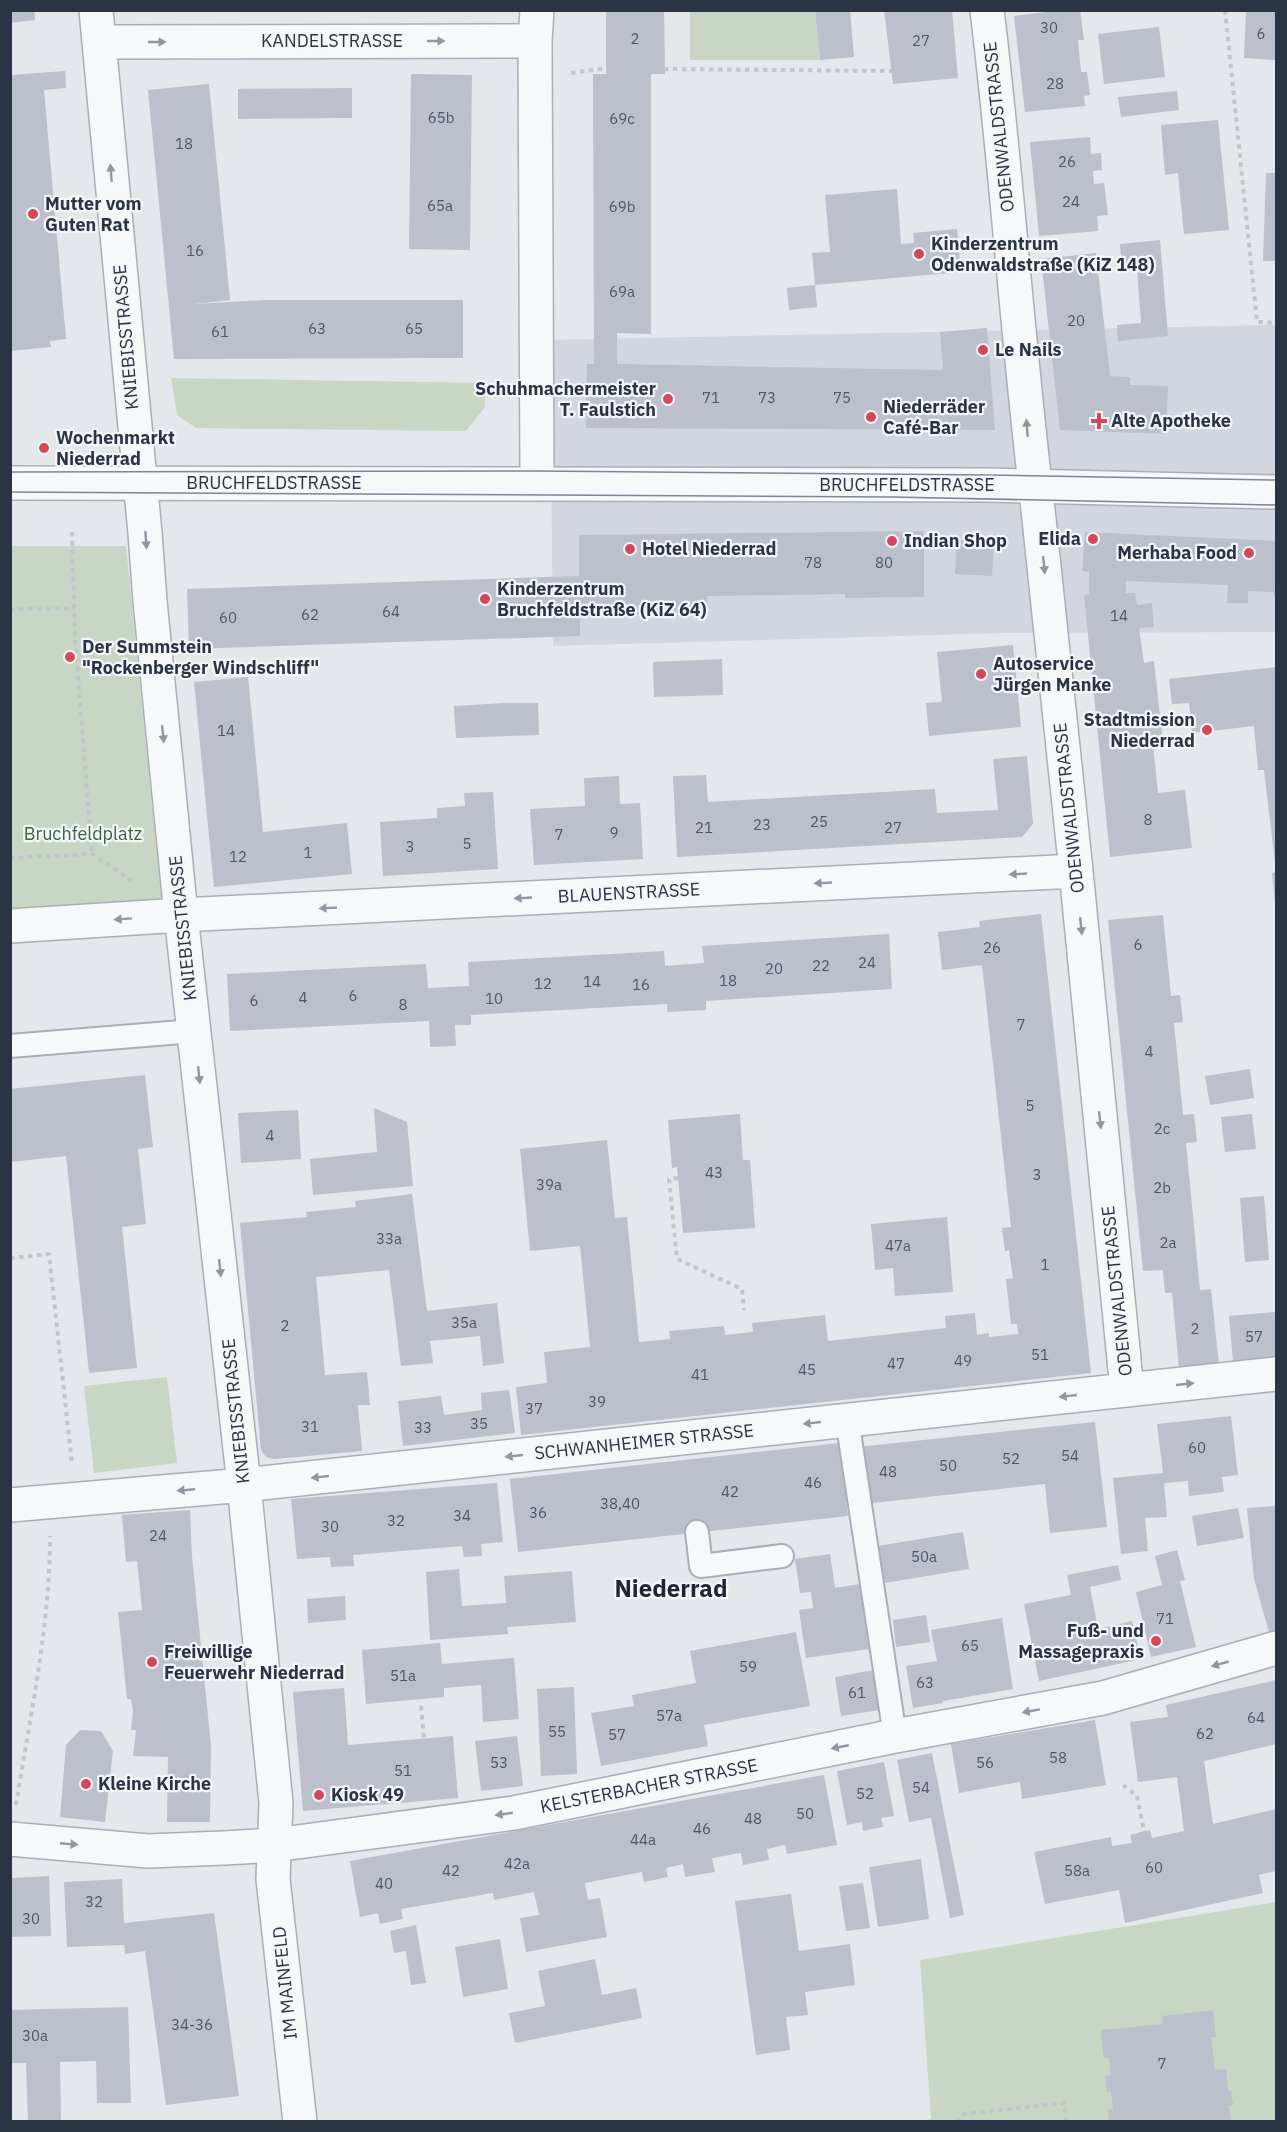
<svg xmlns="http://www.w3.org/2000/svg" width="1287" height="2132" font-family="'IBM Plex Sans',sans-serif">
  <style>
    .built { fill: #d2d6de }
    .green { fill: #c9d6c5 }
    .building { fill: #bbc0ca }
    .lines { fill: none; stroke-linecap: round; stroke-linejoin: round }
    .service-casing { stroke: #a9aeb7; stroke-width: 26 }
    .minor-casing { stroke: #a9aeb7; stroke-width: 36 }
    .tertiary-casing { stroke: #a9aeb7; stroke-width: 36 }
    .path { stroke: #c2c5cb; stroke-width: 4; stroke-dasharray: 4.5 4.5; stroke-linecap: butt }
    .service { stroke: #f7f8fa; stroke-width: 22 }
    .minor { stroke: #f7f8fa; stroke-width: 33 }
    .tertiary { stroke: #f7f8fa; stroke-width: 33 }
    .tram { stroke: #7d8696; stroke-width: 1.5 }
    .oneway { fill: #9196a0 }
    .poi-dot { fill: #d1495b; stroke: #f4f6f9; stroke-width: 2 }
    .labels { text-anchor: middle; stroke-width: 4.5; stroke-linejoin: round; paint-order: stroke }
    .number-label { font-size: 15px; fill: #4f5766 }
    .street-label { font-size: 18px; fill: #2b3445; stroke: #f4f6f9 }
    .poi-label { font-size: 18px; font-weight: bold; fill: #2b3445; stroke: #f4f6f9; text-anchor: start }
    .park-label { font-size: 18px; fill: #3f6138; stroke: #f4f6f9 }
    .district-label { font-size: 24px; font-weight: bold; fill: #1d2536; stroke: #f4f6f9 }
  </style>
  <rect width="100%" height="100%" fill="#e4e7ec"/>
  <!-- built -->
  <path class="built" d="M1276,325v307l-273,1 -450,13 -3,-306z"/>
  <!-- green -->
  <path class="green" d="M690,11h125l5,49h-130z
    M171,378l315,5 -1,24 -19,24 -270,-3 -19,-13z
    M11,546h115l36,357 -151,8z
    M167,1377l10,86 -83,10 -10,-87z
    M1276,1902v219h-356l11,-2 -11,-159z"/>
  <!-- building -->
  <path class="building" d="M10,10h24l1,10 -25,3z
    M606,10h58l1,64h-14v260l-34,-1v31l326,6 -3,-38 47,-4 8,102 -409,-2 1,-64h7l-1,-290h13z
    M815,10h35l4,47 -34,3z
    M884,10h68l6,68 -65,6z
    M1062,10h18l4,30h-6l3,32h6l3,23 -6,1 1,10 -60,6 -11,-96z
    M1246,10h30v50l-32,-2z
    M1159,27l6,50 -61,7 -6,-50z
    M65,71l1,17 -22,2 22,249 -16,2 1,6 -41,4v-276z
    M411,74l61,1 -2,175 -61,-1z
    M209,84l21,216 -35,4 72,-4h196v58l-289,1 -26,-269z
    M352,88v30l-114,1v-30z
    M1177,91l2,19 -58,7 -3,-20z
    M1218,120l11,110 -45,4 -6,-61 -13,2 -4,-50z
    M1090,137l1,17 10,-1 1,17 -9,1 1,13 10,-1 4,32 -11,1 1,15 -59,5 -9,-94z
    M1266,173h10v88h-13z
    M897,189l4,55 13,-1 -1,-10 44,-4 4,43 -146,13 -3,-32 18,-1 -5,-57z
    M1160,240l8,96 -50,5 -1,-16 24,-2 -4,-55 -15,1 -2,-25z
    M1096,253l14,123 20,1v8l38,1 -2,48 -106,-4 -19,-171z
    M815,285l2,22 -28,3 -2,-22z
    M924,531v66l-79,1v-4l-138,2 1,17 -128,2v21l-391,13 -2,-60 392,-13v-41z
    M1085,532l191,9v54h-3l1,-3 -26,-1v12h-21l1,-18 -102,-4v12h9l2,12 15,-2 2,24 -15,1 5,35 10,-2 9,83 -10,1 5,48 27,-3 7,58 -82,9 -26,-262 5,-1v-22l-7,-1z
    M957,540l37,2 -2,34 -37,-2z
    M1013,645l8,82 -92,9 -3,-33 16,-1 -5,-50z
    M722,659l1,36 -69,2 -1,-35z
    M1276,667v196h-1l-11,-93h-6l-4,-44 -62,7 -3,-30 -17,1 -3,-25z
    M248,677l15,155 84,-9 5,51 -138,13 -20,-205z
    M504,703h34l1,32 -83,3 -2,-32z
    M1027,756l6,68 -11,13 -345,20 -4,-81 33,-1 2,27 227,-13 2,24 61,-3 -5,-51z
    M619,776l1,28 20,-1 3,56 -109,6 -4,-56 55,-3 -1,-28z
    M493,792l5,77 -115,7 -3,-54 57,-4v-10l28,-2 -1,-13z
    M1276,872v31h-1l-3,-30z
    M1041,914l50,459 -570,62 -5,-48 31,-4 -3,-31 46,-5 -10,-101 -50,5 -10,-102 87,-9 8,78 12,-1 12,125 31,-3 -1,-8 55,-5 1,9 28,-3 -1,-9 73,-8 3,26 118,-13 -1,-12 30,-3 2,22 12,-2v4l29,-3 -1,-10h-6l-5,-45 7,-1 -4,-28 -4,1 -3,-23 9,-1 -29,-262 -40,5 -4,-38 42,-5 -1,-6z
    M1163,915l8,81 9,-1 3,27 -9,1 9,92 11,-1 3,28 -11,1 14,147 11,-1 8,76 -40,4 -7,-76h-7l-2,-23 -20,1 -35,-351z
    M889,934l3,55 -186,12v9l-39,2v-8l-196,11v10h-16l1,21 -26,1 -1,-26 -199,10 -3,-57 199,-10 2,24 41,-2 -1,-24 196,-11 1,15 39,-3 -2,-17z
    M1250,1069l4,29 -44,7 -5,-29z
    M145,1075l8,72 -15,2 8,75 -24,3 15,141 -48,5 -23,-217 -56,6v-73z
    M374,1108l33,14 6,64 -100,9 -3,-36 67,-7z
    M298,1110l3,49 -60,4 -3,-50z
    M740,1114l3,46h7l5,68 -72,5 -6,-66 -5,1 -4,-48z
    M1252,1114l4,35 -31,3 -4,-35z
    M412,1194l15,117 70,-8 7,60 -21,3 -3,-30 -50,5 3,22 -32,3 -12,-96 -73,7 9,98 42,-3 3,33h-12l4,46 -87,8 -9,-2 -5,-7 -21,-227 67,-6 -1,-5 50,-5 -1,-6z
    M1264,1196l5,64 -24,2 -5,-64z
    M947,1217l6,75 -58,4 -2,-28 -18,2 -4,-46z
    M1276,1312v46l-43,3 -4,-45z
    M509,1390l6,43 -112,13 -5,-45 43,-5 3,19 38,-5 -1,-17z
    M1231,1416l7,59 -16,2 2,15 -35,4 -1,-15 -24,2 3,34 -22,1 3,33 -27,3 -8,-76 50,-5 -6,-49z
    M1095,1422l12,105 -57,6 -5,-49 -181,20 -6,-57z
    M840,1443l8,73 -330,36 -8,-73z
    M497,1483l6,59 -22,2 1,12 -18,1 -2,-11 -109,9 1,11 -23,1 -1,-10 -33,2 -6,-60z
    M1276,1506v124l-7,2 -15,-53 -7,-71z
    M1238,1508l6,30 -47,8 -5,-30z
    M190,1510l2,46 19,190 -1,76h-43l1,-65 -35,-1 3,-26h-5l2,-20 -2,-11h-4l-9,-87 24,-2 -5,-49 -11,1 -4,-47z
    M963,1532l6,37 -84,14 -7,-37z
    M1177,1550l8,30 -5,1 16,66 -45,10 -15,-65 26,-7 -7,-29z
    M830,1554l5,34 25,-4 9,65 -63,9 -7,-48 14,-2 -2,-16 -11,1 -5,-34z
    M1118,1565l3,15 -31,7 8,42 34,-8 9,38 -102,22 -15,-77 47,-9 -4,-20z
    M459,1569l3,37 44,-3 -2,-27 68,-5 4,51 -69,5 1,7 -78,6 -4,-68z
    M345,1596l1,24 -38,3 -1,-24z
    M926,1615l4,27 -34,5 -3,-27z
    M1002,1618l11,71 -70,12v2l-30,5 -7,-42 31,-5 -6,-31z
    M796,1632l14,74 -106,19 4,21 -107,20 -10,-53 43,-7 -2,-11 64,-12 -6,-32z
    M440,1643l2,21 72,-6 5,61 -36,3 -2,-37 -37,3v9l-78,7 -4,-54z
    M874,1670l6,40 -39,6 -6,-39z
    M1276,1680v64l-72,17 9,63 63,-15v62l-17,4 4,18 -138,30 -6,-33 -74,14 -11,-52 77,-15 1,9 20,-3 -2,-8 14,-4 6,-1 2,8 32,-7 -7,-54 -39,5 -8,-60 38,-5 -2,-12z
    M574,1687l3,87 -36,2 -4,-87z
    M344,1688l4,57 105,-9 5,62 -155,13 -10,-119z
    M1095,1720l11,65 -84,14 -2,-17 -61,11 -8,-49z
    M80,1730l21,1 12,20 -8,71 -45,-5 6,-72z
    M517,1736l6,50 -42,5 -6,-50z
    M932,1753l32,162 -14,3 -19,-100 -22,4 -12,-62z
    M884,1762l10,54 -13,2 2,9 -20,4 -1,-9 -15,3 -10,-54z
    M824,1775l13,70 -50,9 -2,-9 -18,4 2,11 -26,5 -2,-12 -29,5 3,14 -30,5 -2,-13 -17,4 2,9 -24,5 -2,-10 -57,11 3,17 12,-2 7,39 -81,15 -6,-34 19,-3 -5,-23 -40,8 -1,-7 -92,16 2,10 -23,5 -2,-11 -18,4 -10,-56z
    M921,1859l8,60 -51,8 -9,-60z
    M49,1876l2,60 -39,1 -2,-59z
    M122,1879l2,44 90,-10 25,183 -73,9 -21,-154 -20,3 -1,-9 -57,2 -3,-65z
    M863,1883l7,45 -24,3 -7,-45z
    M791,1894l8,57 51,-7 5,41 -50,7 3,23 -22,2 4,33 -34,5 -21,-154z
    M416,1925l10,58 -15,2 -5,-34 -12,2 -4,-22z
    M500,1939l8,50 -45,8 -8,-50z
    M595,1959l7,36 34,-7 6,30 -127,25 -6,-30 36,-7 -7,-35z
    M128,2007l3,96h-34l-1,-42 -36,1 1,59h-33l-2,-58h-16v-53z
    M1213,2010l3,27h-5l4,33 11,-1 2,22 3,-1 2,15 -4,1 2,15h-122l-1,-11 5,-1 -2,-18 -4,1 -2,-16 6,-1 -2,-17h-5l-3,-28 62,-6 -1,-8z"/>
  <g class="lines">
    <!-- service casing -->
    <g class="service-casing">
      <path id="service" d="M10,1046l184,-15
        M847,1419l48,317
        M697,1532l4,34 81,-10"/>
    </g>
    <!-- minor casing -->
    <g class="minor-casing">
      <path id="minor" d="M96,10l49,523 5,68 31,314 63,570 32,318 -3,76 27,243
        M987,10c20,163 30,327 50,490l39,371 51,519
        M99,42l436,-1
        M537,483l-2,-442 2,-31
        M10,926l171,-11 895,-44
        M10,1505l234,-20 1032,-111
        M10,1839l138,12 76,-3 51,-3 239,-32 381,-77 208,-38 173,-50"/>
    </g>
    <!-- tertiary casing -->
    <g class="tertiary-casing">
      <path id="tertiary" d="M10,483l977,2 289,7"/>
    </g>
    <!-- path -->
    <path class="path" d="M1225,10l32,312 19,1
      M664,69l228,2
      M571,73l35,-5
      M72,532l3,106 17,216
      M10,609h64
      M10,858l82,-4 42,28
      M678,1178l-9,1 8,80 65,30 2,21
      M10,1258l39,-4 23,210
      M421,1706l3,33
      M1123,1785l14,11 7,35
      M16,1805c14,-89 34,-179 34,-269
      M957,2122l7,-8 100,-11 2,19"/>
    <!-- service -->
    <use href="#service" class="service"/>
    <!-- minor -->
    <use href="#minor" class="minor"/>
    <!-- tertiary -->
    <use href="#tertiary" class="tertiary"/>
    <!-- tram -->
    <path class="tram" d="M10,472l527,-1 449,4 290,5
      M10,492l882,5 384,8"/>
  </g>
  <!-- one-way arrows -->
  <defs><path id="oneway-solid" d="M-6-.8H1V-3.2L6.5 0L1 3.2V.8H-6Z" transform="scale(1.5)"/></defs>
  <g class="oneway">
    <use href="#oneway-solid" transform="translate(436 41)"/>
    <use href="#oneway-solid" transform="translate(157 42)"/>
    <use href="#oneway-solid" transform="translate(111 173) rotate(-95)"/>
    <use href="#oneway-solid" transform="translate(1027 428) rotate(-95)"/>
    <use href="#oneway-solid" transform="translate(146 540) rotate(86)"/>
    <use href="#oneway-solid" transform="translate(1044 565) rotate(84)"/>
    <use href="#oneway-solid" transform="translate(163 734) rotate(84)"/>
    <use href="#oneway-solid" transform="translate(1018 874) rotate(177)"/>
    <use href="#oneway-solid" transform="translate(823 883) rotate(177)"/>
    <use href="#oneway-solid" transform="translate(523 898) rotate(177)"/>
    <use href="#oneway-solid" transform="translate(328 908) rotate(177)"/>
    <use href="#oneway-solid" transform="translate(123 919) rotate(176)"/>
    <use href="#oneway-solid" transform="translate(1081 926) rotate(84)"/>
    <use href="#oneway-solid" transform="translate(199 1075) rotate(84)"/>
    <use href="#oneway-solid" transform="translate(1100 1120) rotate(84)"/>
    <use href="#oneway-solid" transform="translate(220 1268) rotate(84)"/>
    <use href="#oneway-solid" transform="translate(1185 1384) rotate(-6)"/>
    <use href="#oneway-solid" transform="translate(1068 1396) rotate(174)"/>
    <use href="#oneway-solid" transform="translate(812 1423) rotate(174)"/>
    <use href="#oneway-solid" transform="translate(514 1456) rotate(174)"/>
    <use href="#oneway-solid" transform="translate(320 1477) rotate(174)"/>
    <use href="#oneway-solid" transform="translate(186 1490) rotate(175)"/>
    <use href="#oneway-solid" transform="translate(1220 1664) rotate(164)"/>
    <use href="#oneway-solid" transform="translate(1031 1711) rotate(170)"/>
    <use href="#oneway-solid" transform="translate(840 1747) rotate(169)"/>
    <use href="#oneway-solid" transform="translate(504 1814) rotate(172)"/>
    <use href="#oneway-solid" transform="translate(69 1844) rotate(5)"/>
  </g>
  <!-- markers -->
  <g class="poi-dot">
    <circle cx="33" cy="214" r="6"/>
    <circle cx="919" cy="254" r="6"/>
    <circle cx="983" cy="350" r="6"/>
    <circle cx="668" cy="399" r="6"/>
    <circle cx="871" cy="417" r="6"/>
    <path d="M1096 412h6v6h6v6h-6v6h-6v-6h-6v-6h6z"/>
    <circle cx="44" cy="448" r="6"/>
    <circle cx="1093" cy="539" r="6"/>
    <circle cx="892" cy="541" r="6"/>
    <circle cx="630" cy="549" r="6"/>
    <circle cx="1249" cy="553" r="6"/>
    <circle cx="485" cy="599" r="6"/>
    <circle cx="70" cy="657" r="6"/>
    <circle cx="981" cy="674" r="6"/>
    <circle cx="1207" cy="730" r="6"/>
    <circle cx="1156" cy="1641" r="6"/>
    <circle cx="152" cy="1662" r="6"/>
    <circle cx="86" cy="1784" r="6"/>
    <circle cx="319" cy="1795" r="6"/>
  </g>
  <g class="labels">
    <!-- number labels -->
    <g class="number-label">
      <text x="1049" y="33">30</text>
      <text x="1261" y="39">6</text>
      <text x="635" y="44">2</text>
      <text x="921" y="46">27</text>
      <text x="1055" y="89">28</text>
      <text x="441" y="123">65b</text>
      <text x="622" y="124">69c</text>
      <text x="184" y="149">18</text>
      <text x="1067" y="167">26</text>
      <text x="1071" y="207">24</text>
      <text x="440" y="211">65a</text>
      <text x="622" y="212">69b</text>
      <text x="195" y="256">16</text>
      <text x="622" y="297">69a</text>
      <text x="1076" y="326">20</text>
      <text x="317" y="334">63</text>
      <text x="414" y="334">65</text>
      <text x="220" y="337">61</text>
      <text x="711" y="403">71</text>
      <text x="767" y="403">73</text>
      <text x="842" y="403">75</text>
      <text x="813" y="568">78</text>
      <text x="884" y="568">80</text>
      <text x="391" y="617">64</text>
      <text x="310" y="620">62</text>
      <text x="1119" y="621">14</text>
      <text x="228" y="623">60</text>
      <text x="226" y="736">14</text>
      <text x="1148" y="825">8</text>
      <text x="819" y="827">25</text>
      <text x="762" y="830">23</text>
      <text x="704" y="833">21</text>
      <text x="893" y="833">27</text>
      <text x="614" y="838">9</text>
      <text x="559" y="840">7</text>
      <text x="467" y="849">5</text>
      <text x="410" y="852">3</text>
      <text x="308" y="858">1</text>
      <text x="238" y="862">12</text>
      <text x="1138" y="950">6</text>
      <text x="992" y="953">26</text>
      <text x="867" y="968">24</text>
      <text x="821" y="971">22</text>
      <text x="774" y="974">20</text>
      <text x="728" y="986">18</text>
      <text x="592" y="987">14</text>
      <text x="543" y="989">12</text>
      <text x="641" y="990">16</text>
      <text x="353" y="1001">6</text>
      <text x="303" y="1003">4</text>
      <text x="494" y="1004">10</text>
      <text x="254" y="1006">6</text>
      <text x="403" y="1010">8</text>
      <text x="1021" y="1030">7</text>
      <text x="1149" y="1057">4</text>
      <text x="1030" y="1111">5</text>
      <text x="1162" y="1134">2c</text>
      <text x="270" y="1141">4</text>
      <text x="714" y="1178">43</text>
      <text x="1037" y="1180">3</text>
      <text x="549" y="1190">39a</text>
      <text x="1162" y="1193">2b</text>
      <text x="389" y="1244">33a</text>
      <text x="1168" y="1248">2a</text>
      <text x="898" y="1251">47a</text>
      <text x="1045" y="1270">1</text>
      <text x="464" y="1328">35a</text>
      <text x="285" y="1331">2</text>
      <text x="1195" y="1334">2</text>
      <text x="1254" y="1342">57</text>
      <text x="1040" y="1360">51</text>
      <text x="963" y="1366">49</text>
      <text x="896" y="1369">47</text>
      <text x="807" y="1375">45</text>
      <text x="700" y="1380">41</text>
      <text x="597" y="1407">39</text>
      <text x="534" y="1414">37</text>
      <text x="479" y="1429">35</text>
      <text x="310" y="1432">31</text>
      <text x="423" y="1433">33</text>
      <text x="1197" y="1453">60</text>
      <text x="1070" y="1461">54</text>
      <text x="1011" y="1464">52</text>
      <text x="948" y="1471">50</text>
      <text x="888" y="1477">48</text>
      <text x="813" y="1488">46</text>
      <text x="730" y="1497">42</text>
      <text x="620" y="1509">38,40</text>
      <text x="538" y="1518">36</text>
      <text x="462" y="1521">34</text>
      <text x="396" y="1526">32</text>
      <text x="330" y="1532">30</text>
      <text x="158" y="1541">24</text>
      <text x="924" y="1562">50a</text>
      <text x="1165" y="1624">71</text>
      <text x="970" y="1651">65</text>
      <text x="748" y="1672">59</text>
      <text x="403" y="1681">51a</text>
      <text x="925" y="1688">63</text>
      <text x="857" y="1698">61</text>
      <text x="669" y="1721">57a</text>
      <text x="1256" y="1723">64</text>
      <text x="557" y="1737">55</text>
      <text x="1205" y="1739">62</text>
      <text x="617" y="1740">57</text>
      <text x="1058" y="1763">58</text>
      <text x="499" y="1768">53</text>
      <text x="985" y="1768">56</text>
      <text x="403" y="1776">51</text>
      <text x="921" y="1793">54</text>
      <text x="865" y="1799">52</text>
      <text x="805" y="1819">50</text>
      <text x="753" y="1824">48</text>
      <text x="702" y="1834">46</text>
      <text x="643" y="1845">44a</text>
      <text x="517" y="1869">42a</text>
      <text x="1154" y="1873">60</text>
      <text x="451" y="1876">42</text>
      <text x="1077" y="1876">58a</text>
      <text x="384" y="1889">40</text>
      <text x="94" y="1907">32</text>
      <text x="31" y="1924">30</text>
      <text x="192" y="2030">34-36</text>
      <text x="35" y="2041">30a</text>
      <text x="1162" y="2069">7</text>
    </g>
    <!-- street labels -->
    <g class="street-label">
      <text x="332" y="47">KANDELSTRASSE</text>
      <text transform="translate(999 127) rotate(-96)" y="6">ODENWALDSTRASSE</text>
      <text transform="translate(126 337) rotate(-95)" y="6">KNIEBISSTRASSE</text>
      <text x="274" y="489">BRUCHFELDSTRASSE</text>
      <text x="907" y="491">BRUCHFELDSTRASSE</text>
      <text transform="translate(1069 808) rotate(-96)" y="6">ODENWALDSTRASSE</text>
      <text transform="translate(629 893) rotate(-3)" y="6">BLAUENSTRASSE</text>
      <text transform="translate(183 928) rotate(-96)" y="6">KNIEBISSTRASSE</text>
      <text transform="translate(1117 1291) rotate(-96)" y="6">ODENWALDSTRASSE</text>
      <text transform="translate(236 1411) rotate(-96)" y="6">KNIEBISSTRASSE</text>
      <text transform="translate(644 1442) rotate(-6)" y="6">SCHWANHEIMER STRASSE</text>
      <text transform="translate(649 1786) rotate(-11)" y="6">KELSTERBACHER STRASSE</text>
      <text transform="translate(285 1983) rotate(-96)" y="6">IM MAINFELD</text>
    </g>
    <!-- poi labels -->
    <g class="poi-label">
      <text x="45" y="210">Mutter vom<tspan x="45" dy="21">Guten Rat</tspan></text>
      <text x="931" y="250">Kinderzentrum<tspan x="931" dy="21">Odenwaldstraße (KiZ 148)</tspan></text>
      <text x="995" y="356">Le Nails</text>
      <text x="656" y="395" text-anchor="end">Schuhmachermeister<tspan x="656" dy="21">T. Faulstich</tspan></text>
      <text x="883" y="413">Niederräder<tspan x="883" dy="21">Café-Bar</tspan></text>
      <text x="1111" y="427">Alte Apotheke</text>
      <text x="56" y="444">Wochenmarkt<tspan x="56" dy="21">Niederrad</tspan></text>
      <text x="1081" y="545" text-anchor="end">Elida</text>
      <text x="904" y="547">Indian Shop</text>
      <text x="642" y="555">Hotel Niederrad</text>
      <text x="1237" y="559" text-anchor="end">Merhaba Food</text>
      <text x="497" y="595">Kinderzentrum<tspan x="497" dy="21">Bruchfeldstraße (KiZ 64)</tspan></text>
      <text x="82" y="653">Der Summstein<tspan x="82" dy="21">"Rockenberger Windschliff"</tspan></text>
      <text x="993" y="670">Autoservice<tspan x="993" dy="21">Jürgen Manke</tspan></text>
      <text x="1195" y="726" text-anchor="end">Stadtmission<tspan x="1195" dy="21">Niederrad</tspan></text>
      <text x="1144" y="1637" text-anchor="end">Fuß- und<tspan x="1144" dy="21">Massagepraxis</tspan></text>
      <text x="164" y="1658">Freiwillige<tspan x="164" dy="21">Feuerwehr Niederrad</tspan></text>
      <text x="98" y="1790">Kleine Kirche</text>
      <text x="331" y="1801">Kiosk 49</text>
    </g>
    <!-- park labels -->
    <g class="park-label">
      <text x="83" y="840">Bruchfeldplatz</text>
    </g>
    <!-- district labels -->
    <g class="district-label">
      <text x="671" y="1597">Niederrad</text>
    </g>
  </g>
  <!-- border -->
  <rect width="1287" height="2132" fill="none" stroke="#2b3445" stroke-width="24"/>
</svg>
